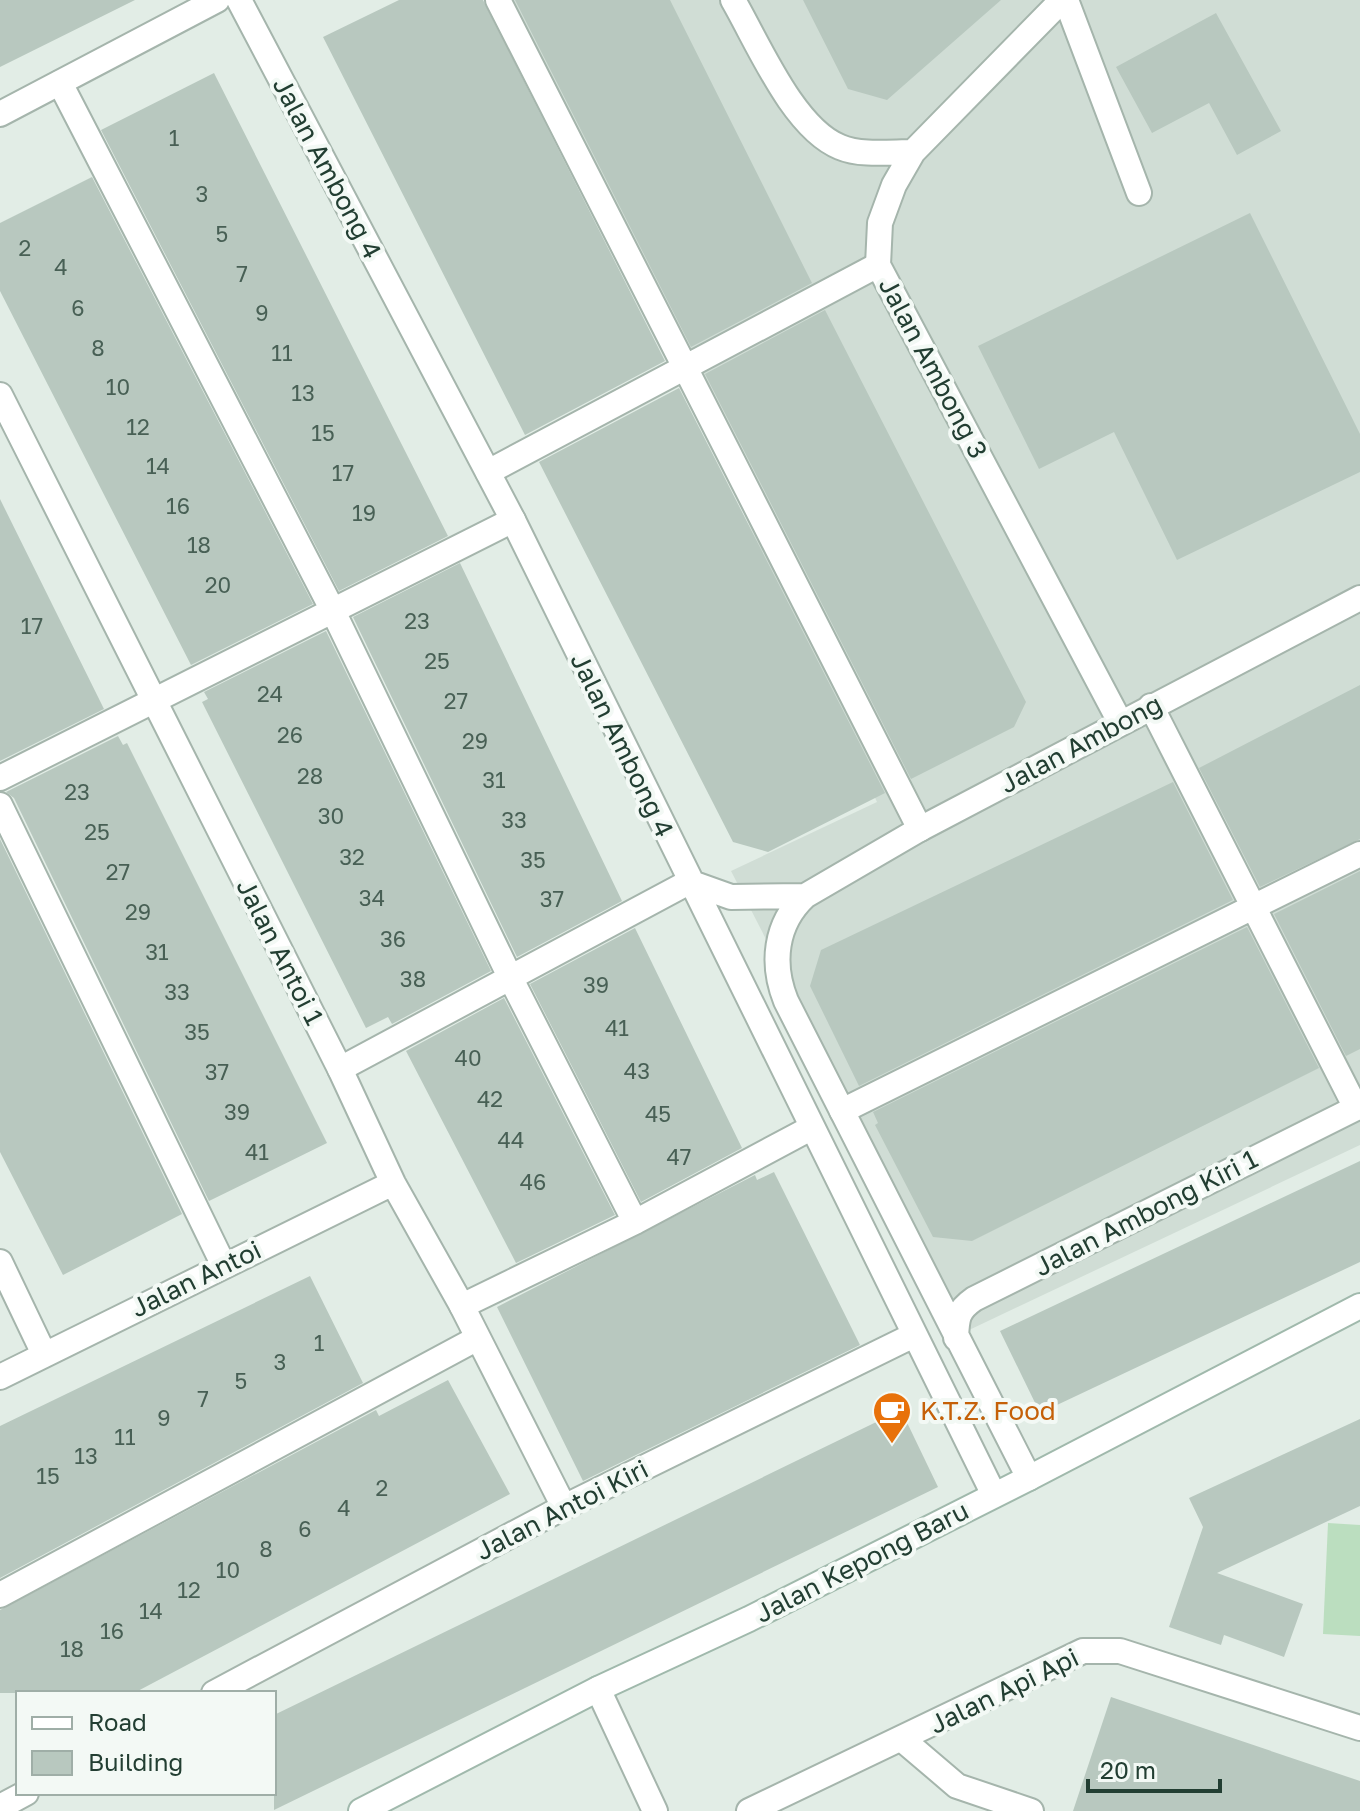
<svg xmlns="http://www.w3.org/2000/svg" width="1360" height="1811" font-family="'Golos Text',sans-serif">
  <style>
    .built { fill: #d0ddd5 }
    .green { fill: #bbdebf }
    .building { fill: #b8c8bf }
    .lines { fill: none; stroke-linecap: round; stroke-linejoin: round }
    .lane-casing { stroke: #a5b5ac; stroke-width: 28 }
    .street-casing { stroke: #a5b5ac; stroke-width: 28 }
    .secondary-casing { stroke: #a0b9ac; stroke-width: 28 }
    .lane { stroke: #fff; stroke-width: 24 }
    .street { stroke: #fff; stroke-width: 24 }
    .secondary { stroke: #fff; stroke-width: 24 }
    .labels { text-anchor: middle; stroke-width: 8; stroke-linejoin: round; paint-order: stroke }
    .number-label { font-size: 22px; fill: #486055 }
    .street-label { font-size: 26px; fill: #223e32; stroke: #f3f9f5 }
    .food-label { font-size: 26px; fill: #c56008; stroke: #f3f9f5; text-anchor: start }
  </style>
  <rect width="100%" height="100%" fill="#e2ede6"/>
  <!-- built -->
  <path class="built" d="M507,0h853v1145l-393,186 -236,-460 146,-69z"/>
  <!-- green -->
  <path class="green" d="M1328,1523l32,2v111l-37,-2z"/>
  <!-- building -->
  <path class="building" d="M0,0h135l-135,67z
    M399,0h84l182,361 -140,74 -202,-398z
    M515,0h155l142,283 -121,64z
    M803,0h198l-114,100 -39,-11z
    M1216,13l65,118 -44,24 -28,-52 -57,30 -36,-66z
    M214,73l234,463 -109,55 -238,-461z
    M92,177l221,427 -122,61 -191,-374v-68z
    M1250,213l110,221v38l-183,88 -63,-128 -75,37 -61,-123z
    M825,310l201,392 -12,25 -103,52 -206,-405z
    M679,388l206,405 -117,59 -35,-10 -194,-380z
    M0,499l104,210 -104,52z
    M460,563l162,338 -105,56 -164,-340z
    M326,631l165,340 -99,53 -4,-7 -22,11 -164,-326 6,-3 -4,-7z
    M1360,685v154l-100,48 -61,-119z
    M118,736l5,9 4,-2 200,400 -118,58 -195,-403 -8,-6z
    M1173,782l60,118 -374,186 -49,-100 11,-36z
    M0,839l182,375 -119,61 -63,-123z
    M1360,871v178l-14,7 -72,-142z
    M1247,927l72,141 -347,173 -39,-4 -58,-112 3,-2 -5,-11z
    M635,928l107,220 -101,54 -111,-218z
    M504,998l111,217 -99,48 -110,-212z
    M1360,1161v101l-320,151 -40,-82z
    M774,1172l86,173 -277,136 -86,-174 258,-132 2,5z
    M310,1276l53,107 -363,195v-152z
    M448,1380l62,114 -376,199h-134v-83l376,-200 3,6z
    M901,1410l37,77 -664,323v-95z
    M1360,1419v87l-143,67 86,31 -19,53 -60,-22 -3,10 -52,-18 34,-100 -14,-29z
    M1111,1697l249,84v30h-287z"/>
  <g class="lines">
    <!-- lane casing -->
    <g class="lane-casing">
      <path id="lane" d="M498,0l422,829
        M1066,0l73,193
        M60,83l273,528 177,366 125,245
        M488,472l390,-207
        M1151,706l205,402
        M0,778l513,-258
        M0,805l224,461
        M340,1069l349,-187
        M842,1111l518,-257
        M462,1306l173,-84 176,-94
        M0,1595l476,-256
        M903,1740l54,46 74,25"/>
    </g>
    <!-- street casing -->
    <g class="street-casing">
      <path id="street" d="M239,0l274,520 481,975
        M733,0c25,43 60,128 107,147 21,9 51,5 73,5
        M1062,0l-149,152 -19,33 -14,38 -2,42 242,457
        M0,114l217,-114
        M0,395l340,674 53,114 69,123 102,201
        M689,882l42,15 74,-1
        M0,1262l44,92
        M956,1338c1,-20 1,-27 18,-39l386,-193
        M0,1377l393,-194
        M1029,1478l-243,-477c-15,-37 -11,-77 19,-105l115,-67 440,-231
        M598,1689l57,122
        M214,1693l350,-186 350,-172
        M0,1807l26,-14
        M749,1811l334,-160h37l240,77"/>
    </g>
    <!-- secondary casing -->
    <g class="secondary-casing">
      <path id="secondary" d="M361,1811l237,-122 151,-70 280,-141 331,-172"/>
    </g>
    <!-- lane -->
    <use href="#lane" class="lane"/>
    <!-- street -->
    <use href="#street" class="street"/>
    <!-- secondary -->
    <use href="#secondary" class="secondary"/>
  </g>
  <!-- icons -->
  <defs>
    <g id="cafe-pin" transform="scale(2)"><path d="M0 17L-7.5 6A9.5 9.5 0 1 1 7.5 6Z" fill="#e8710a" stroke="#f3f9f5"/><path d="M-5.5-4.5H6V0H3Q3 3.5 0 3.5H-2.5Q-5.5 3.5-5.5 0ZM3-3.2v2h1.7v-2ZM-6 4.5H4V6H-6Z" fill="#fff"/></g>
  </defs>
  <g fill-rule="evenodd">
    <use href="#cafe-pin" x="892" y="1411"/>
  </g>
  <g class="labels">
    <!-- number labels -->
    <g class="number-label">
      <text x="174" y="146">1</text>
      <text x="202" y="202">3</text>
      <text x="222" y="242">5</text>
      <text x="25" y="256">2</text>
      <text x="61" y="275">4</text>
      <text x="242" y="282">7</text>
      <text x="78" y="316">6</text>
      <text x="262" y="321">9</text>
      <text x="98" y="356">8</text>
      <text x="282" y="361">11</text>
      <text x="118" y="395">10</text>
      <text x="303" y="401">13</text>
      <text x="138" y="435">12</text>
      <text x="323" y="441">15</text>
      <text x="158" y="474">14</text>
      <text x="343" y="481">17</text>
      <text x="178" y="514">16</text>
      <text x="364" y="521">19</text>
      <text x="199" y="553">18</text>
      <text x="218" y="593">20</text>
      <text x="417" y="629">23</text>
      <text x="32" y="634">17</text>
      <text x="437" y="669">25</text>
      <text x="270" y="702">24</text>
      <text x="456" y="709">27</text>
      <text x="290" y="743">26</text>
      <text x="475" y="749">29</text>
      <text x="310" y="784">28</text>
      <text x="494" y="788">31</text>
      <text x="77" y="800">23</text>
      <text x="331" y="824">30</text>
      <text x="514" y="828">33</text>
      <text x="97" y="840">25</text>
      <text x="352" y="865">32</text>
      <text x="533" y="868">35</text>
      <text x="118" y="880">27</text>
      <text x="372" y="906">34</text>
      <text x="552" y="907">37</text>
      <text x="138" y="920">29</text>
      <text x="393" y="947">36</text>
      <text x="157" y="960">31</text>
      <text x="413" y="987">38</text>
      <text x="596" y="993">39</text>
      <text x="177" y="1000">33</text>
      <text x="617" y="1036">41</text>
      <text x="197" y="1040">35</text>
      <text x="468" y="1066">40</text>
      <text x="637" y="1079">43</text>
      <text x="217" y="1080">37</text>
      <text x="490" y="1107">42</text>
      <text x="237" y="1120">39</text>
      <text x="658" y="1122">45</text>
      <text x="511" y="1148">44</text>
      <text x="257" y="1160">41</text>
      <text x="679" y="1165">47</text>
      <text x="533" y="1190">46</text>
      <text x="319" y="1351">1</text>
      <text x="280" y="1370">3</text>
      <text x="241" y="1389">5</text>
      <text x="203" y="1407">7</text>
      <text x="164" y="1426">9</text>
      <text x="125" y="1445">11</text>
      <text x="86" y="1464">13</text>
      <text x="48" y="1484">15</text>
      <text x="382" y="1496">2</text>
      <text x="344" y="1516">4</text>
      <text x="305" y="1537">6</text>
      <text x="266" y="1557">8</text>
      <text x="228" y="1578">10</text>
      <text x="189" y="1598">12</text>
      <text x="151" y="1619">14</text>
      <text x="112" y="1639">16</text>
      <text x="72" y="1657">18</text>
    </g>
    <!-- street labels -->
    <g class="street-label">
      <text transform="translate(327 168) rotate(62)" y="9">Jalan Ambong 4</text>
      <text transform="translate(933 368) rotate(62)" y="9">Jalan Ambong 3</text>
      <text transform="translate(1081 744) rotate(-28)" y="9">Jalan Ambong</text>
      <text transform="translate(622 745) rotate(64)" y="9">Jalan Ambong 4</text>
      <text transform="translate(280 952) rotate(63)" y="9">Jalan Antoi 1</text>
      <text transform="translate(1146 1213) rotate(-27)" y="9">Jalan Ambong Kiri 1</text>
      <text transform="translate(196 1279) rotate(-26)" y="9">Jalan Antoi</text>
      <text transform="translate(562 1510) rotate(-27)" y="9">Jalan Antoi Kiri</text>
      <text transform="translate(862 1562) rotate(-27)" y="9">Jalan Kepong Baru</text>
      <text transform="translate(1004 1691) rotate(-26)" y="9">Jalan Api Api</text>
    </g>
    <!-- food labels -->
    <g class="food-label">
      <text x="920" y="1420">K.T.Z. Food</text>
    </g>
  </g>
  <!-- legend -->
  <rect x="16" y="1691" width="260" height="104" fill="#f3f9f5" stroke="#9faea7" stroke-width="2"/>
  <rect x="32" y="1717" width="40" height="12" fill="#ffffff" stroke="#9faea7" stroke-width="2"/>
  <text x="88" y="1731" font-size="24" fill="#223e32">Road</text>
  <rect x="32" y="1751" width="40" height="24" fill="#b8c8bf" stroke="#9faea7" stroke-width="2"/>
  <text x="88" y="1771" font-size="24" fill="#223e32">Building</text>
  <!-- scale -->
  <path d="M1088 1779v12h132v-12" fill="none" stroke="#223e32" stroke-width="4"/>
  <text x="1100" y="1779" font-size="24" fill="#223e32" stroke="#f3f9f5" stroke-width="6" paint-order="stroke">20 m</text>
</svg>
